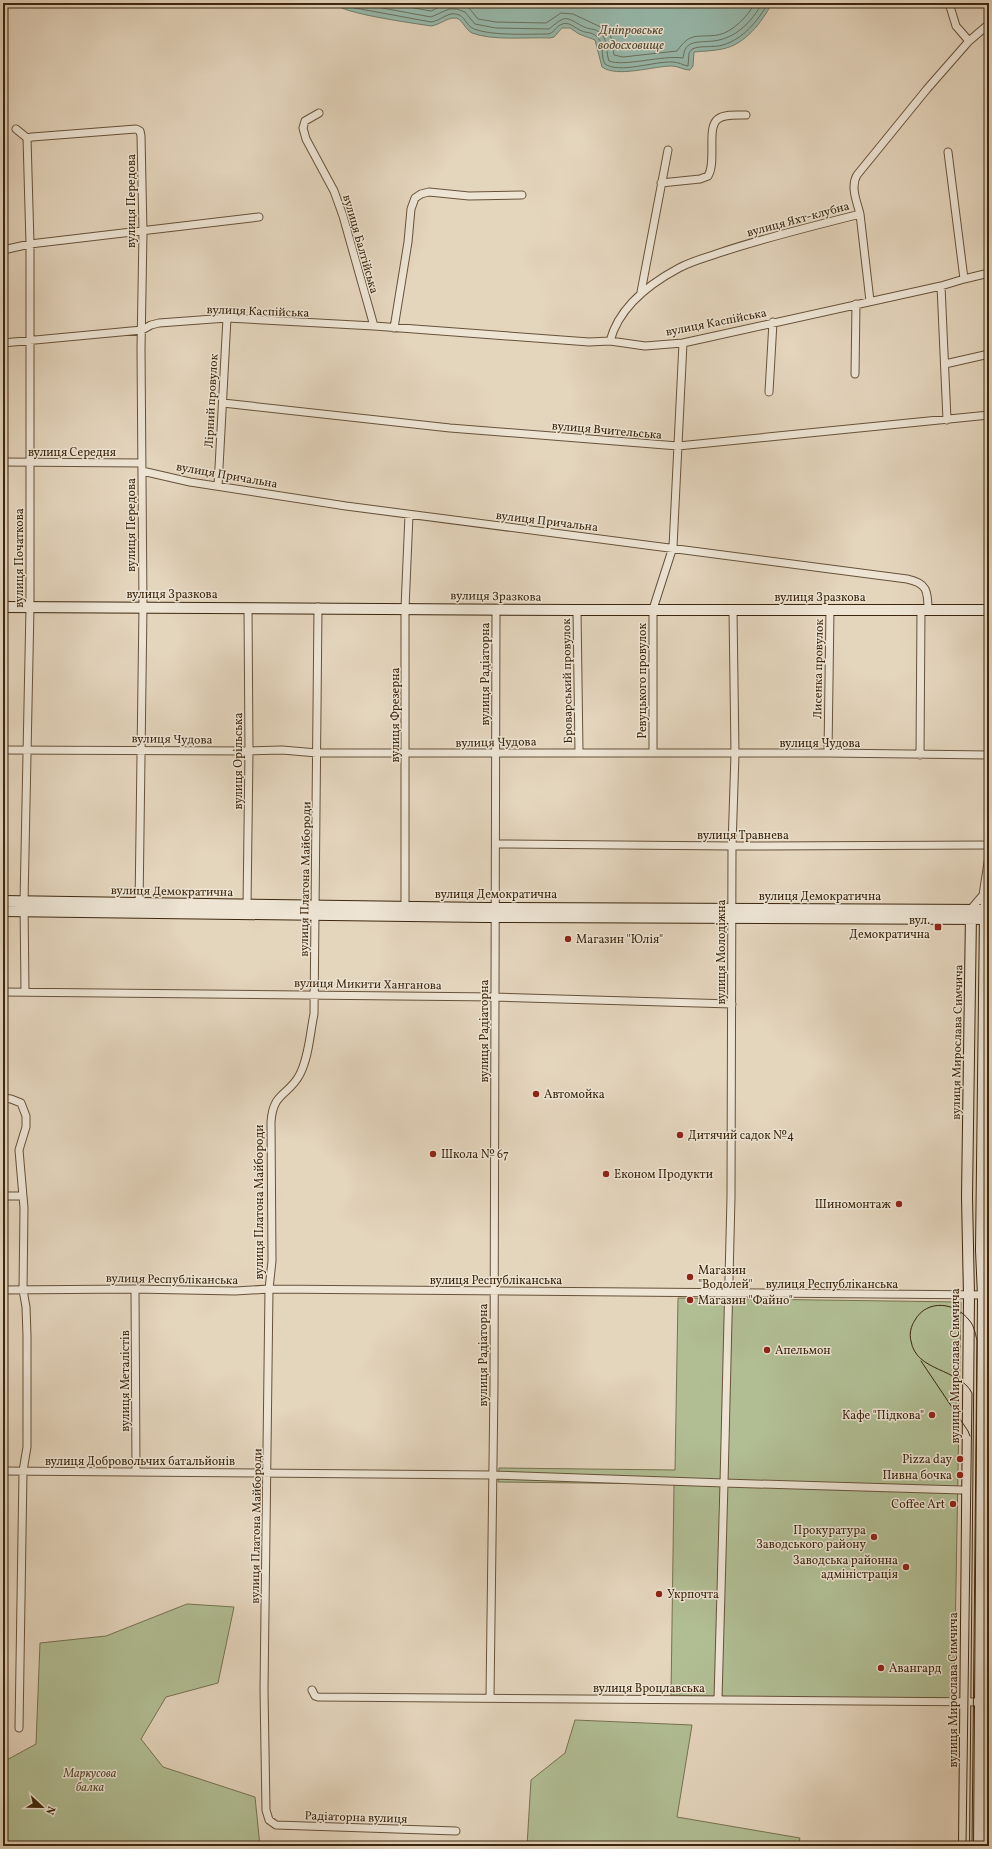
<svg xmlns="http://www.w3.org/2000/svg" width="992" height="1849" font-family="Vollkorn,serif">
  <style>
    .green { fill: #b1be94; stroke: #777250 }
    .water { fill: #97b9ac; stroke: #737f6c }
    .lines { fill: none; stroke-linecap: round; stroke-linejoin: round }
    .shore { stroke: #6a705c; stroke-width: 1 }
    .street-casing { stroke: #675239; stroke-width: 9 }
    .secondary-casing { stroke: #3d270d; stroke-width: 12 }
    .street { stroke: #ede4d4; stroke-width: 7 }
    .secondary { stroke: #ede4d4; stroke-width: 10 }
    .tram { stroke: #3d270d; stroke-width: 1 }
    .poi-dot { fill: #8f2418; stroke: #ede4d4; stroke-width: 1.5 }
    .labels { text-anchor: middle; stroke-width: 3; stroke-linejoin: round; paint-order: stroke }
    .street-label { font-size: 12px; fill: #3d270d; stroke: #ede4d4 }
    .poi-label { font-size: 12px; fill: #3d270d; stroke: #ede4d4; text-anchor: start }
    .park-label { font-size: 12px; font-style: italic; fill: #5a4d2f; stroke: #ede4d4 }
    .water-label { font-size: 13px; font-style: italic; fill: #544c35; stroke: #ede4d4 }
  </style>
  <rect width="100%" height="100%" fill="#e4d5bd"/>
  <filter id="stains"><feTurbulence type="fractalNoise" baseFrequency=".005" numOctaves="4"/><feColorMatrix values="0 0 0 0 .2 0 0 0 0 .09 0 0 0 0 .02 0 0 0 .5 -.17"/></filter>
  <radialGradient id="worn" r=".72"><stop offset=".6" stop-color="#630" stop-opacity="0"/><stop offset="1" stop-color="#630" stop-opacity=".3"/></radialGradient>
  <!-- green -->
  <path class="green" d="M678,1298l283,4 -7,396 -115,2 -168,-5 3,-211 -176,-2 1,-14 176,2z
    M187,1604l47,3 -16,76 -52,14 -25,42 22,28 92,30 5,49h-257v-84l33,-18 4,-101 66,-7z
    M575,1720l117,5 -15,92 123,21 -2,8h-271l4,-66 34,-27z"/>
  <!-- water -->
  <path class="water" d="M333,3h439c-10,19 -27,42 -50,46 -9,2 -19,2 -28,3l-1,14 -3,4c-7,0 -12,-4 -18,-4 -19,0 -55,12 -70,1l-7,-27 -16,-6 -9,-6h-8l-8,9 -4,1c-22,-1 -57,3 -78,-5 -7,-3 -10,-16 -18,-15 -7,0 -15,7 -23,8 -18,-3 -88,-12 -98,-23z"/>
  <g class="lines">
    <!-- shore -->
    <path class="shore" d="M339,3l16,5 76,14c9,-1 17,-10 25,-8 9,1 10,12 18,15 18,7 55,5 74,5 6,-1 7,-6 12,-9 9,-5 14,3 22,6 4,2 10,1 14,5 9,6 4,20 9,28 15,10 49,-3 68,-2 5,0 10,3 15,4l1,-13 3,-4c9,-4 21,-1 31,-4 20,-6 35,-24 45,-42
      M355,3l76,14 18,-8h8l8,3 10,12 21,4 53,1c18,-15 16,-12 35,-2 7,3 14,1 19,9 5,7 3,17 6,25 15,6 53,-6 74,-3 1,-4 1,-10 6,-13 5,-4 17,-3 24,-4 22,-2 39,-19 49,-38
      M386,3l45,8 17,-8
      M459,3l10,5 9,11 18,3 50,1 15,-10 12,1 32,15 6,8 3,18 9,2 54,-6c14,-20 20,-13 41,-16 15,-3 30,-19 37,-32"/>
    <!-- street casing -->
    <g class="street-casing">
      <path id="street" d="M949,3l7,23 13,15
        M319,113l-14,8 -2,7 3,11 28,52 9,25 31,110
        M16,129l11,9 3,106v363l-6,295 1,90
        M27,138l5,-1 104,-8 4,2 1,5 2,96 -2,117 2,257 -4,301
        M948,152l16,127
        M661,183l39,-4 8,-3c9,-14 -2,-49 10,-57 6,-5 20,-4 28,-4
        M860,214l10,87
        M3,250l27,-6 229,-27
        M941,286l6,134
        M641,292l27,-142
        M394,328l14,-86 3,-33 4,-11 6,-4 8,-2 40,4 53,-1
        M610,341c9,-34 39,-57 69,-73 13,-7 29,-11 43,-16 45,-15 92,-26 138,-38 -3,-12 -10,-27 -3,-39l70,-86 42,-48 20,-17
        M3,343l139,-13 9,-5 8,-2 68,-5 147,8 215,16 21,-1 35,5 38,-3 258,-57 23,-7 25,-6
        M945,364l44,-10
        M855,374l1,-70
        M769,392l4,-70
        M223,403l227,25 228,18 311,-31
        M3,462l138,1
        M142,471l48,11 156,24 561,73c20,4 21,12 21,31
        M218,486l9,-168
        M318,607l-4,407c-4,19 -5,42 -14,60 -11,22 -27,17 -29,48l1,139 -3,28 -5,401 2,120 3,10 7,5 180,6
        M577,610l2,142
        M733,610l2,144 -3,92 -1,351 -7,286 238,7
        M3,750l246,1 33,-1 35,3h511l161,2
        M653,753v-144l20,-62 10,-204
        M828,753l2,-144
        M920,755l1,-145
        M497,844l235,2 257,-1
        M247,907l2,-156 -1,-143
        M971,909l12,-14
        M405,910v-302l4,-93
        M985,910l-2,-15 6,-39
        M3,992l492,5 237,7
        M3,1098l8,1 10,4 5,13v11l-7,23 5,58 -1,82 3,17 1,29v111l-4,24 -4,257
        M3,1196h20
        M135,1289l1,183
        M3,1290l132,-1 100,2 34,-2 720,6
        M3,1471l489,4 232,8 -6,216
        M312,1690l3,6 3,1 671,5
        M490,1697l4,-312 2,-776"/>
    </g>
    <!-- secondary casing -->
    <g class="secondary-casing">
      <path id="secondary" d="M3,607l574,3h412
        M3,901l484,7 502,2
        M3,911l482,6 504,2
        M964,1846l5,-550 -2,-99 4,-284
        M979,1846l4,-550 -2,-46 4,-336"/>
    </g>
    <!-- street -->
    <use href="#street" class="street"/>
    <!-- secondary -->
    <use href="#secondary" class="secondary"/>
    <!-- tram -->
    <path class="tram" d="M921,1361l47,70 2,5
      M966,1846l6,-453c-13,-25 -56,-21 -61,-52 -2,-7 0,-15 4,-21 12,-21 40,-18 54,0 5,5 6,13 8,20l-5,506"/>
  </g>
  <!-- markers -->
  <g class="poi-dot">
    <rect x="934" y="923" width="8" height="8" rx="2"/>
    <circle cx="568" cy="939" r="4"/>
    <circle cx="536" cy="1094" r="4"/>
    <circle cx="680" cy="1135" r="4"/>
    <circle cx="433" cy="1154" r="4"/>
    <circle cx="606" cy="1174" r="4"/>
    <circle cx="899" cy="1204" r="4"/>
    <circle cx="690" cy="1277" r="4"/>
    <circle cx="690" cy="1300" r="4"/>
    <circle cx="767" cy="1350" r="4"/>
    <circle cx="932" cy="1415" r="4"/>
    <circle cx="960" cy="1459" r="4"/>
    <circle cx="960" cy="1475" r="4"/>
    <circle cx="953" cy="1504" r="4"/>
    <circle cx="874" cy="1537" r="4"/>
    <circle cx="906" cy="1567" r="4"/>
    <circle cx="659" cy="1594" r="4"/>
    <circle cx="881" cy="1668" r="4"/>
  </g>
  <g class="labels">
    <!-- street labels -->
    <g class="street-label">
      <text transform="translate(131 201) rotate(-90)" y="4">вулиця Передова</text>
      <text transform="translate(798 219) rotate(-15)" y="4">вулиця Яхт-клубна</text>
      <text transform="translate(361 244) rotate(74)" y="4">вулиця Балтійська</text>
      <text transform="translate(258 311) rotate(2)" y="4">вулиця Каспійська</text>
      <text transform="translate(716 322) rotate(-11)" y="4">вулиця Каспійська</text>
      <text transform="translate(211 401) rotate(-87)" y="4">Лірний провулок</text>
      <text transform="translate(607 430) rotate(5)" y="4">вулиця Вчительська</text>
      <text x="72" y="456">вулиця Середня</text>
      <text transform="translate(227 475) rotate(10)" y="4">вулиця Причальна</text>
      <text transform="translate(547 521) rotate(7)" y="4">вулиця Причальна</text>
      <text transform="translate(131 525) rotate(-90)" y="4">вулиця Передова</text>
      <text transform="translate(19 558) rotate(-90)" y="4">вулиця Початкова</text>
      <text x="172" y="598">вулиця Зразкова</text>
      <text transform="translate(496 596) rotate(1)" y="4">вулиця Зразкова</text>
      <text x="820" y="601">вулиця Зразкова</text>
      <text transform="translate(818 669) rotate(-89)" y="4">Лисенка провулок</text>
      <text transform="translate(485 674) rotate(-90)" y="4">вулиця Радіаторна</text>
      <text transform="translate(567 681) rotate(-91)" y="4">Броварський провулок</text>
      <text transform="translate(642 681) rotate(-90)" y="4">Ревуцького провулок</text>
      <text transform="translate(395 715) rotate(-90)" y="4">вулиця Фрезерна</text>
      <text transform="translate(172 739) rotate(1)" y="4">вулиця Чудова</text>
      <text transform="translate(496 742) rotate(-1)" y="4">вулиця Чудова</text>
      <text x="820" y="747">вулиця Чудова</text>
      <text transform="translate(238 761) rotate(-90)" y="4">вулиця Орільська</text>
      <text x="743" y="839">вулиця Травнева</text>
      <text transform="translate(305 879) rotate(-89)" y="4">вулиця Платона Майбороди</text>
      <text transform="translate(172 891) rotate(1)" y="4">вулиця Демократична</text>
      <text x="496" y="898">вулиця Демократична</text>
      <text x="820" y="900">вулиця Демократична</text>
      <text transform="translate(721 952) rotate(-90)" y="4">вулиця Молодіжна</text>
      <text transform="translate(368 984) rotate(1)" y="4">вулиця Микити Ханганова</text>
      <text transform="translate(484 1031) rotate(-90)" y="4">вулиця Радіаторна</text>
      <text transform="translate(957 1042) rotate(-89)" y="4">вулиця Мирослава Симчича</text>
      <text transform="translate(259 1202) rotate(-90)" y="4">вулиця Платона Майбороди</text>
      <text transform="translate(172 1279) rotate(1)" y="4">вулиця Республіканська</text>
      <text x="496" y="1284">вулиця Республіканська</text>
      <text x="832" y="1288">вулиця Республіканська</text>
      <text transform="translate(483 1355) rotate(-90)" y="4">вулиця Радіаторна</text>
      <text transform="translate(955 1366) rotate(-90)" y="4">вулиця Мирослава Симчича</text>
      <text transform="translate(125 1381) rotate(-90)" y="4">вулиця Металістів</text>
      <text x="140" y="1465">вулиця Добровольчих батальйонів</text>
      <text transform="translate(256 1526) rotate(-89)" y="4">вулиця Платона Майбороди</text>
      <text x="649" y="1692">вулиця Вроцлавська</text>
      <text transform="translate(953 1690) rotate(-90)" y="4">вулиця Мирослава Симчича</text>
      <text transform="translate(356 1817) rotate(2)" y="4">Радіаторна вулиця</text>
    </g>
    <!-- poi labels -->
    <g class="poi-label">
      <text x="930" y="924" text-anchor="end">вул.<tspan x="930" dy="14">Демократична</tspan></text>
      <text x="576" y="943">Магазин "Юлія"</text>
      <text x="544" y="1098">Автомойка</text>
      <text x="688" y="1139">Дитячий садок №4</text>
      <text x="441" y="1158">Школа № 67</text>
      <text x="614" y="1178">Економ Продукти</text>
      <text x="891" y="1208" text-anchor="end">Шиномонтаж</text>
      <text x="698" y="1274">Магазин<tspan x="698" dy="14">"Водолей"</tspan></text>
      <text x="698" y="1304">Магазин "Файно"</text>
      <text x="775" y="1354">Апельмон</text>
      <text x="924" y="1419" text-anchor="end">Кафе "Підкова"</text>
      <text x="952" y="1463" text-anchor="end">Pizza day</text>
      <text x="952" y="1479" text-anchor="end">Пивна бочка</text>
      <text x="945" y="1508" text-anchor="end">Coffee Art</text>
      <text x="866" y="1534" text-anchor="end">Прокуратура<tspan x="866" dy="14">Заводського району</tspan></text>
      <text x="898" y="1564" text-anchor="end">Заводська районна<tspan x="898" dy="14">адміністрація</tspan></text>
      <text x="667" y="1598">Укрпочта</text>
      <text x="889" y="1672">Авангард</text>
    </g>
    <!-- park labels -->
    <g class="park-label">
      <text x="90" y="1777">Маркусова<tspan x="90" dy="14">балка</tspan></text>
    </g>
    <!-- water labels -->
    <g class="water-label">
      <text x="631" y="34">Дніпровське<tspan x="631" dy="15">водосховище</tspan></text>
    </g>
  </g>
  <!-- margin -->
  <rect width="992" height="1849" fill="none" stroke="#e4d5bd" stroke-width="16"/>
  <rect x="4" y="4" width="984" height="1841" fill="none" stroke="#3d270d" stroke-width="2"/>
  <rect x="8" y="8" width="976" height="1833" fill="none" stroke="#3d270d"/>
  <!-- north arrow -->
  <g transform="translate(42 1807) rotate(112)" stroke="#ede4d4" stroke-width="3" paint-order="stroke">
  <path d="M0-3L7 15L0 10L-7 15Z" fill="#3d270d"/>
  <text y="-6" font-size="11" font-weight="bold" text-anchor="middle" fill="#3d270d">N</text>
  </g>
  <rect width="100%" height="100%" filter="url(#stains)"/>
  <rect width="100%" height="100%" fill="url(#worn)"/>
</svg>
